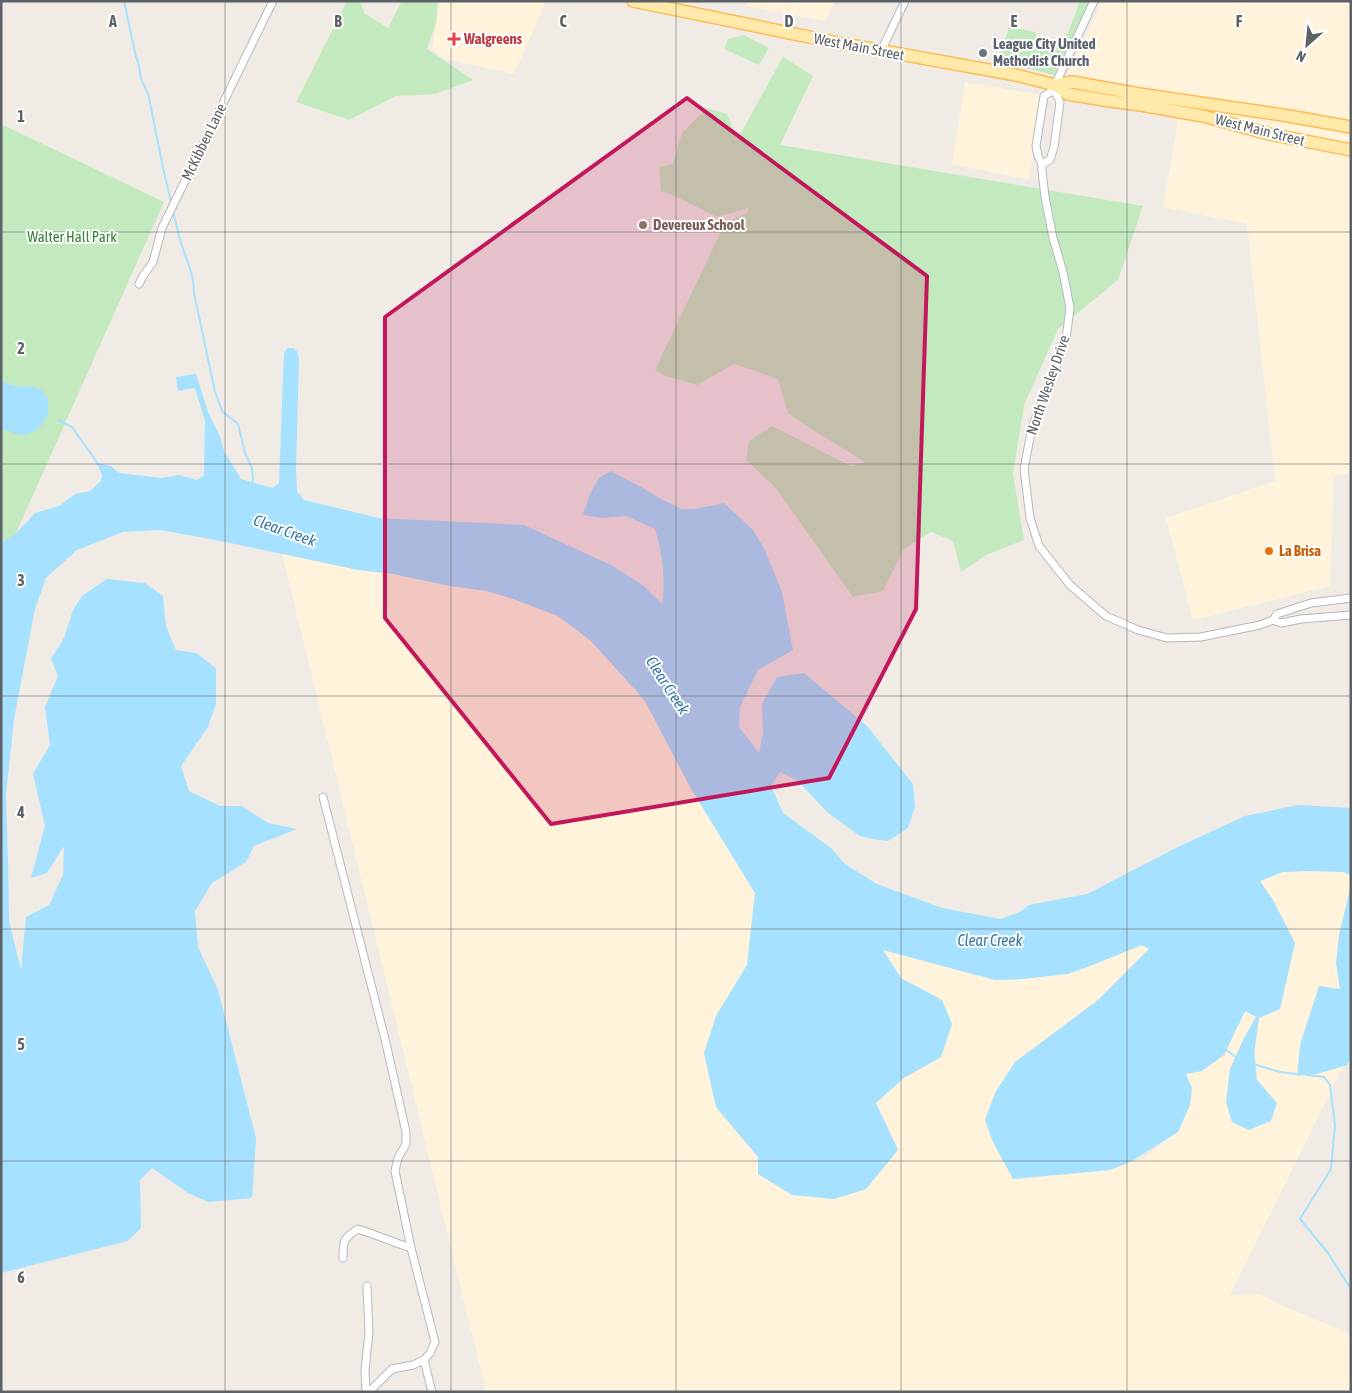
<svg xmlns="http://www.w3.org/2000/svg" width="1352" height="1393" font-family="'Asap Condensed',sans-serif">
  <style>
    .commercial { fill: #fff3db }
    .green { fill: #c3e9bf }
    .water { fill: #a6e1ff }
    .lines { fill: none; stroke-linecap: round; stroke-linejoin: round }
    .stream { stroke: #a6e1ff; stroke-width: 2 }
    .street-casing { stroke: #b5b8bc; stroke-width: 9 }
    .primary-casing { stroke: #fcbc52; stroke-width: 14 }
    .street { stroke: #fff; stroke-width: 7 }
    .primary { stroke: #ffe9ab; stroke-width: 11 }
    .marked { fill: #c2185b; fill-opacity: 0.2; stroke: #c2185b; stroke-width: 4; stroke-linejoin: round }
    .grid { fill: none; stroke: #5c6266; stroke-width: 1; stroke-opacity: 0.55 }
    .health-dot { fill: #e0444e; stroke: #fff; stroke-width: 2 }
    .worship-dot { fill: #6b7280; stroke: #fff; stroke-width: 2 }
    .education-dot { fill: #8d6e63; stroke: #fff; stroke-width: 2 }
    .food-dot { fill: #e8710a; stroke: #fff; stroke-width: 2 }
    .labels { text-anchor: middle; stroke-width: 4; stroke-linejoin: round; paint-order: stroke }
    .health-label { font-size: 15px; font-weight: bold; fill: #be3a42; stroke: #fff; text-anchor: start }
    .worship-label { font-size: 15px; font-weight: bold; fill: #5b616d; stroke: #fff; text-anchor: start }
    .street-label { font-size: 15px; fill: #5c6266; stroke: #fff }
    .education-label { font-size: 15px; font-weight: bold; fill: #785e54; stroke: #fff; text-anchor: start }
    .park-label { font-size: 15px; fill: #32842e; stroke: #fff }
    .food-label { font-size: 15px; font-weight: bold; fill: #c56008; stroke: #fff; text-anchor: start }
    .water-label { font-size: 16px; font-style: italic; fill: #3577a7; stroke: #fff }
    .grid-label { font-size: 16px; text-anchor: middle; font-weight: bold; fill: #5c6266; stroke: #fff; stroke-width: 4; stroke-linejoin: round; paint-order: stroke }
  </style>
  <rect width="100%" height="100%" fill="#f0ece5"/>
  <!-- commercial -->
  <path class="commercial" d="M440,1h106l-32,73 -68,-15 -14,-9z
    M747,1h88l-10,20 -80,-15z
    M1103,1h248v472l-17,3 -4,110 -137,34 -27,-102 109,-37 -28,-257 -84,-17 14,-82 -1,-33 -109,-18z
    M965,82l76,13 -12,85 -77,-16z
    M282,553l63,14 48,7 57,12 37,5 35,10 36,15 33,25 48,53 7,9 44,84 35,58 30,48 -8,72 -31,51v91l76,88 42,4 64,-49 -22,-47 28,-25 37,-21 2,-55 -4,-4 -38,-20 -17,-28 111,30 28,-1 45,-5 22,-8 52,-21 7,4 -51,51 -83,62 -19,29 -11,29 125,50 34,-12 34,-27 8,-57 16,-3 22,-16 21,-44 11,6 -12,21 -14,31 -4,33 6,20 17,8 28,-27 -20,-23 -2,-33 4,-30 21,-8 15,-66 -22,-43 -14,-19 23,-9 21,-1 40,1 8,3v175l-122,247 17,-4 15,2 24,12 66,27v58h-865z"/>
  <!-- green -->
  <path class="green" d="M347,1h13l4,12 24,15 14,-27h36l-2,21 -9,27 46,31 -38,14 -39,2 -47,24 -53,-18z
    M1080,1h11l-37,74 -24,-6 -32,-6 11,-36 26,5 9,19 24,-18z
    M744,35l25,13 -10,17 -35,-16 4,-10z
    M783,57l30,19 -33,69 363,61 -25,74 -60,49 -34,76 -11,69 11,66 -38,15 -25,17 -8,-31 -22,-9 -27,17 -21,42 -30,6 -78,-110 -29,-27 3,-19 23,-15 79,40 14,-4 -52,-32 -25,-17 -10,-34 -44,-15 -37,21 -31,-9 -11,-6 70,-147 22,-10 2,-5 -32,9 -42,-21 -14,-5 -2,-24 14,-3 9,-31 25,-25 20,6 10,26z
    M1,124l163,78 -148,331 -14,10 -1,3z"/>
  <!-- water -->
  <path class="water" d="M287,348h7l4,5 1,8 -3,109 1,21 7,9 75,18 145,7 89,41 31,20 18,18c4,-26 0,-50 -7,-75l-29,-13 -24,2 -19,-3 7,-21 9,-16 12,-7 30,16 22,13 19,9h14l28,-6 29,27 12,20 17,42 11,58 -35,20 -18,37 -1,20 20,26 4,-20 -1,-29 15,-27 27,-4 62,52 47,59 2,23 -7,21 -20,13 -15,-2 -13,-3 -32,-23 -30,-32 -18,-9 -9,14 12,27 48,35 14,16 32,20 65,24 58,11 20,-7 9,-7 58,-11 93,-48 65,-30 53,-11 53,3v67l-8,-3 -32,-1 -28,1 -23,9 13,19 22,43 -15,66 -21,9 -5,35 3,27 20,23 -6,18 -22,9 -17,-8 -6,-20 4,-33 14,-31 12,-21 -11,-6 -21,44 -22,16 -16,3 6,14 -2,17 -12,27 -48,30 -20,8 -97,9 -21,-39 -7,-20 10,-27 20,-31 83,-62 51,-51 -7,-4 -52,21 -22,8 -45,5 -28,1 -112,-30 18,28 41,22 10,24 -11,33 -37,21 -28,25 22,47 -32,39 -32,10 -42,-4 -34,-21v-17l-42,-50 -12,-54 12,-37 31,-51 8,-72 -65,-106 -44,-84 -7,-9 -48,-53 -33,-25 -45,-17 -26,-8 -37,-5 -57,-12 -35,-4 -142,-30 -56,-10 -37,2 -46,18 -31,28 -11,31 -21,110 -8,76 2,66 1,60 12,49 5,-53 23,-12 14,-30 1,-29 -17,27 -16,5 14,-52 -12,-52 17,-29 -5,-38 13,-31 -7,-17 13,-21 9,-28 9,-14 25,-17 38,4 18,13 3,30 10,24 20,3 20,15v36l-8,23 -27,39 8,25 31,15h22l26,17 29,6 -43,17 -8,16 -34,21 -17,28 3,36 20,43 38,148 -4,60 -44,4 -20,-9 -36,-25 -12,12 1,48 -13,13 -127,32v-727l1,-3 14,-10 19,-20 24,-7 16,-12 15,-3 11,-10 1,-6 -5,-12 14,3 8,7 42,5 18,-3 18,5 7,-5 1,-54 -9,-30 -2,-3 -16,3 -2,-14 20,-3 12,38 12,24 4,15 17,28 32,9 6,-5 5,-129z
    M1,380c5,2 9,5 14,6 9,2 19,-2 27,5 14,13 4,38 -14,43 -9,3 -18,-3 -27,-5z
    M1351,885v173l-4,7 -30,9 -20,2 3,-31 19,-59 21,3 -4,-26 3,-28z"/>
  <g class="lines">
    <!-- stream -->
    <path class="stream" d="M124,1l12,56c4,8 3,14 5,21 2,7 7,13 8,20l14,70 8,34
      M173,212c3,10 5,21 8,31 6,19 13,30 13,50l21,99 7,19 16,13 7,29 7,15 1,11 -1,3
      M58,420l14,7 26,37
      M1225,1049l12,9
      M1253,1064l27,8 17,2
      M1307,1075l17,2 6,8 5,40 -4,44 -31,50 28,34 23,36"/>
    <!-- street casing -->
    <g class="street-casing">
      <path id="street" d="M881,51l24,-50
        M1054,90l-10,6 -8,50 2,10 4,8v7l3,26 8,41 10,34 7,36 -4,31 -14,39 -20,49 -8,42 6,49 9,28 31,39 36,31 32,14 29,8 34,-1 59,-12 13,-5 4,-6 34,-11 40,-5
        M1042,164l8,-4 4,-13 6,-45 -6,-12 1,-5 39,-84
        M139,284l4,-8 10,-14 9,-34 111,-227
        M1273,620l8,3 20,-4 50,-4
        M323,797l62,242 21,93v12l-8,14 -3,13 16,77
        M343,1258c0,-16 0,-20 15,-29 18,6 35,13 53,19l24,94 -5,11 -6,7 -11,5 -21,4 -23,23
        M424,1360l8,32
        M366,1392l-1,-22 4,-38 -2,-46"/>
    </g>
    <!-- primary casing -->
    <g class="primary-casing">
      <path id="primary" d="M633,1l201,41 182,33 39,10 13,9 42,7 31,4 62,11 66,18 82,16
        M1055,85l17,-3 67,12 144,21 68,12"/>
    </g>
    <!-- street -->
    <use href="#street" class="street"/>
    <!-- primary -->
    <use href="#primary" class="primary"/>
  </g>
  <!-- marked area -->
  <path class="marked" d="M687,98l240,178 -11,333 -87,169 -278,46 -166,-206v-301z"/>
  <!-- grid -->
  <path class="grid" d="M225,1v1391M451,1v1391M676,1v1391M901,1v1391M1127,1v1391M1,232h1350M1,464h1350M1,696h1350M1,929h1350M1,1161h1350"/>
  <!-- markers -->
  <path class="health-dot" d="M451.5 31.5h5v5h5v5h-5v5h-5v-5h-5v-5h5z"/>
  <circle class="worship-dot" cx="983" cy="53" r="5"/>
  <circle class="education-dot" cx="643" cy="225" r="5"/>
  <circle class="food-dot" cx="1269" cy="551" r="5"/>
  <g class="labels">
    <!-- health labels -->
    <g class="health-label">
      <text x="464" y="44">Walgreens</text>
    </g>
    <!-- worship labels -->
    <g class="worship-label">
      <text x="993" y="49">League City United<tspan x="993" dy="17">Methodist Church</tspan></text>
    </g>
    <!-- street labels -->
    <g class="street-label">
      <text transform="translate(859 47) rotate(11)" y="5">West Main Street</text>
      <text transform="translate(1260 130) rotate(14)" y="5">West Main Street</text>
      <text transform="translate(204 142) rotate(-64)" y="5">McKibben Lane</text>
      <text transform="translate(1048 385) rotate(-71)" y="5">North Wesley Drive</text>
    </g>
    <!-- education labels -->
    <g class="education-label">
      <text x="653" y="230">Devereux School</text>
    </g>
    <!-- park labels -->
    <g class="park-label">
      <text x="72" y="242">Walter Hall Park</text>
    </g>
    <!-- food labels -->
    <g class="food-label">
      <text x="1279" y="556">La Brisa</text>
    </g>
    <!-- water labels -->
    <g class="water-label">
      <text transform="translate(285 530) rotate(20)" y="6">Clear Creek</text>
      <text transform="translate(668 685) rotate(57)" y="6">Clear Creek</text>
      <text x="990" y="946">Clear Creek</text>
    </g>
  </g>
  <g class="grid-label">
    <text x="113" y="27">A</text>
    <text x="338" y="27">B</text>
    <text x="563" y="27">C</text>
    <text x="789" y="27">D</text>
    <text x="1014" y="27">E</text>
    <text x="1239" y="27">F</text>
    <text x="21" y="122">1</text>
    <text x="21" y="354">2</text>
    <text x="21" y="586">3</text>
    <text x="21" y="818">4</text>
    <text x="21" y="1050">5</text>
    <text x="21" y="1283">6</text>
  </g>
  <!-- border -->
  <rect width="1352" height="1393" fill="none" stroke="#5c6266" stroke-width="5"/>
  <!-- north arrow -->
  <g transform="translate(1307 45) rotate(207)" stroke="#ffffff" stroke-width="4" paint-order="stroke">
  <path d="M0-4L9 19L0 12L-9 19Z" fill="#5c6266"/>
  <text y="-8" font-size="14" font-weight="bold" text-anchor="middle" fill="#5c6266">N</text>
  </g>
</svg>
